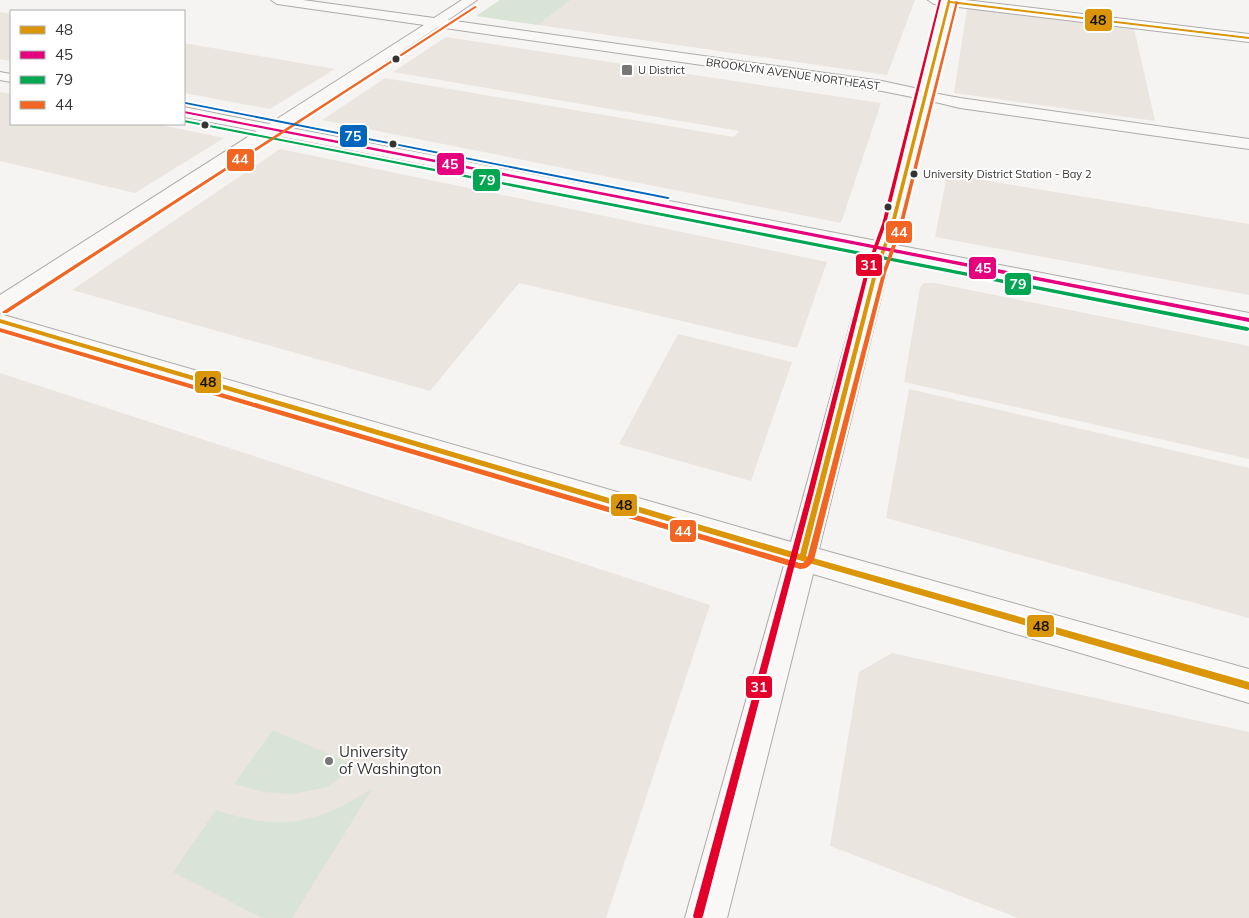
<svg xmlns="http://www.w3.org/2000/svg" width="1249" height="918" font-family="Mulish,sans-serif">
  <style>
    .built { fill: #ebe5df }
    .green { fill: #d9e4d6 }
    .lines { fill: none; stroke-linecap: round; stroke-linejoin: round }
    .street-casing { stroke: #acaba9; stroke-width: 2 }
    .secondary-casing { stroke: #acaba9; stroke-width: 2 }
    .street { fill: #fefdfd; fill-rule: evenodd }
    .secondary { fill: #faf7f7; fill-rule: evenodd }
    .bus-1-casing { stroke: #fff; stroke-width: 4 }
    .bus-2-casing { stroke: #fff; stroke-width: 4 }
    .bus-3-casing { stroke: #fff; stroke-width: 4 }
    .bus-4-casing { stroke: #fff; stroke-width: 4 }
    .bus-5-casing { stroke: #fff; stroke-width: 4 }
    .bus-6-casing { stroke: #fff; stroke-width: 4 }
    .bus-1 { fill: #da9508; fill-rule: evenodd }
    .bus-2 { fill: #e5007d; fill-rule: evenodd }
    .bus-3 { fill: #00a651; fill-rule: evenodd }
    .bus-4 { fill: #f26522; fill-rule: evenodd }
    .bus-5 { fill: #e4002b; fill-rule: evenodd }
    .bus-6 { fill: #0065bd; fill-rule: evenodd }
    .bus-dot { fill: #363433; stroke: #fff; stroke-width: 2 }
    .poi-dot { fill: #797776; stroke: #fff; stroke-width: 2 }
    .labels { text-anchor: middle; stroke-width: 4; stroke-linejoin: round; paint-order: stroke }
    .far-poi-label { font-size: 11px; fill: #363433; stroke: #fff; text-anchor: start }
    .far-street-label { font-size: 11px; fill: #363433; stroke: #fff }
    .bus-label { font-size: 11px; fill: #363433; stroke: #fff; text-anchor: start }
    .near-poi-label { font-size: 15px; fill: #363433; stroke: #fff; text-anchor: start }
    .line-badge { stroke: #fff; stroke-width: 2 }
    .badge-label { font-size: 14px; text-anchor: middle; font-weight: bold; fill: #fff }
    .pale-badge-label { font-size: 14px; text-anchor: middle; font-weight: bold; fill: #111 }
  </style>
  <rect width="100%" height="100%" fill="#f6f4f2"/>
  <!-- built -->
  <path class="built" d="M571,0h344l-28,75 -349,-50z
    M967,8l167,20 21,93 -201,-28z
    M0,12l11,2v47l-11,-2z
    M446,37l321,49 114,17 -40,120 -519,-103 63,-42 349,59 5,-6 -346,-59z
    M184,43l151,26 -65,40 -86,-16z
    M0,92l11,2v30h146l67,14 -89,55 -135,-32z
    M280,149l547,113 -30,86 -278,-65 -89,108 -358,-101z
    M947,174l302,50v71l-314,-58z
    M924,283h11l314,63v113l-345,-77 16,-94z
    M678,334l114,28 -41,119 -132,-37z
    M0,373l710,232 -104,313h-606z
    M909,389l340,79v150l-363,-100z
    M892,653l357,79v186h-231l-188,-72 29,-174z"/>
  <!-- green -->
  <path class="green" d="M500,0h71l-33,25 -62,-9z
    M273,730l83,36 -29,21 -34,7 -30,-2 -29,-8z
    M373,788l-81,130h-30l-89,-46 43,-62c65,22 101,14 157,-22z"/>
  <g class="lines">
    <!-- street casing -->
    <g class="street-casing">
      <path id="street" d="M928,0h37l284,34v8l-315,-38z"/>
    </g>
    <!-- secondary casing -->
    <g class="secondary-casing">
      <path id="secondary" d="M271,0h32l131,18 28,-18h15l-29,20 434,61 37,8 24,-89h12l-22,93 27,5 289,41v10l-289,-41 -29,-7 -29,126 -6,18 353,68v14l-358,-70 -72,292 430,120v34l-436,-129 -86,344h-42l99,-353 -784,-237v-14l791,228 74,-272 7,-17 -598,-118 -266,175 -8,2v-17l257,-164 -73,-14v-10l85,17 155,-99 -147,-21zM438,27l444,64 35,7 -40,143 -591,-114z
        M0,72l11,2v8l-11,-2z"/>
    </g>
    <!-- street -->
    <use href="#street" class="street"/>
    <!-- secondary -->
    <use href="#secondary" class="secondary"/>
    <!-- bus-1 casing -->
    <g class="bus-1-casing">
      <path id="bus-1" d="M948,0h2v1l299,36v2l-299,-36 -56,224 -16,43 -72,286 443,126v8l-447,-129 -802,-238v-4l800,235 74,-284 16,-43z"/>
    </g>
    <!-- bus-2 casing -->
    <g class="bus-2-casing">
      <path id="bus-2" d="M184,111l1065,207v4l-1065,-209z"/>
    </g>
    <!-- bus-3 casing -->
    <g class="bus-3-casing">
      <path id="bus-3" d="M184,120l1063,207 2,1v2l-2,1 -1063,-209z"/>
    </g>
    <!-- bus-4 casing -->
    <g class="bus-4-casing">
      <path id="bus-4" d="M956,1l2,1 -56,227 -16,44 -72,287c-4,6 -7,9 -14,9l-800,-237v-4l800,235h3l4,-4 75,-286 16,-44z
        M475,6l2,1 -470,306h-4l-1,-1z"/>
    </g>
    <!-- bus-5 casing -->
    <g class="bus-5-casing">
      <path id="bus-5" d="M939,0h2l-55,224 -16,44 -57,227 -110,421 -1,2h-8l-1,-2 114,-421 59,-227 16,-44z"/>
    </g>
    <!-- bus-6 casing -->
    <g class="bus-6-casing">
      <path id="bus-6" d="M185,102l483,95 2,1 -2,1 -482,-95h-1z"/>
    </g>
    <!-- bus-1 -->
    <use href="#bus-1" class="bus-1"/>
    <!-- bus-2 -->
    <use href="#bus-2" class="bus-2"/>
    <!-- bus-3 -->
    <use href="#bus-3" class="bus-3"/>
    <!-- bus-4 -->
    <use href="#bus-4" class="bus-4"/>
    <!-- bus-5 -->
    <use href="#bus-5" class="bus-5"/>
    <!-- bus-6 -->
    <use href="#bus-6" class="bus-6"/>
  </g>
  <!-- markers -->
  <g class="bus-dot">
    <circle cx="396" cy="59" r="4.5"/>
    <circle cx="205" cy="125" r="4.5"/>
    <circle cx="393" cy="144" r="4.5"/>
    <circle cx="914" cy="174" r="4.5"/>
    <circle cx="888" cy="207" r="4.5"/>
  </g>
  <g class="poi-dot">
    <rect x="621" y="64" width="12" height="12" rx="2.5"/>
    <circle cx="329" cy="761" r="5"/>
  </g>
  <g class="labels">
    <!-- far-poi labels -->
    <g class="far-poi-label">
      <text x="638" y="74">U District</text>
    </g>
    <!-- far-street labels -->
    <g class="far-street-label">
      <text transform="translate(793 74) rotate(8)" y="4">BROOKLYN AVENUE NORTHEAST</text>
    </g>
    <!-- bus labels -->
    <g class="bus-label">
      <text x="923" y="178">University District Station - Bay 2</text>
    </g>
    <!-- near-poi labels -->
    <g class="near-poi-label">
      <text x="339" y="757">University<tspan x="339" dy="17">of Washington</tspan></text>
    </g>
  </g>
  <g class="line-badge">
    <rect x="1084" y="8" width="29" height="24" rx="5" fill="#da9508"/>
    <rect x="339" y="124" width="29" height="24" rx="5" fill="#0065bd"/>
    <rect x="226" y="148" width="29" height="24" rx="5" fill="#f26522"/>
    <rect x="436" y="152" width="29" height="24" rx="5" fill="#e5007d"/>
    <rect x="472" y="168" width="29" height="24" rx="5" fill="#00a651"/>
    <rect x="885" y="220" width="28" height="24" rx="5" fill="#f26522"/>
    <rect x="855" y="253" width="28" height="24" rx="5" fill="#e4002b"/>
    <rect x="968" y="256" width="29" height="24" rx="5" fill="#e5007d"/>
    <rect x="1004" y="272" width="28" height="24" rx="5" fill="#00a651"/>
    <rect x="194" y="370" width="28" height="24" rx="5" fill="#da9508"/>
    <rect x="610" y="493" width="28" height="24" rx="5" fill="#da9508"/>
    <rect x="669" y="519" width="28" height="24" rx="5" fill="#f26522"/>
    <rect x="1026" y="614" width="29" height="24" rx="5" fill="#da9508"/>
    <rect x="745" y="675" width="28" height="24" rx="5" fill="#e4002b"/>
  </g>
  <g class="badge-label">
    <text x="353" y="141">75</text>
    <text x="240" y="164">44</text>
    <text x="450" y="169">45</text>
    <text x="487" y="185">79</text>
    <text x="899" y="237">44</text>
    <text x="869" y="270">31</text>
    <text x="983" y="273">45</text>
    <text x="1018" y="289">79</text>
    <text x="683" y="536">44</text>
    <text x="759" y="692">31</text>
  </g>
  <g class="pale-badge-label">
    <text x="1098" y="25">48</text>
    <text x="208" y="387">48</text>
    <text x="624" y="510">48</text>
    <text x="1041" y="631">48</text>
  </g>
  <!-- legend -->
  <rect x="10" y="10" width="175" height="115" fill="#ffffff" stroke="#afaead"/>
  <rect x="20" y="26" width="25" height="8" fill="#da9508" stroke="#afaead"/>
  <text x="55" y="35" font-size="15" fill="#363433">48</text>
  <rect x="20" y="51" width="25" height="8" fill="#e5007d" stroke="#afaead"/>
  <text x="55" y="60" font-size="15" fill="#363433">45</text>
  <rect x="20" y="76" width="25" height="8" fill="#00a651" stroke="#afaead"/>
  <text x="55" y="85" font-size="15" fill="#363433">79</text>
  <rect x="20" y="101" width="25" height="8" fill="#f26522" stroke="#afaead"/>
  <text x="55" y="110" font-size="15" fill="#363433">44</text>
</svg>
